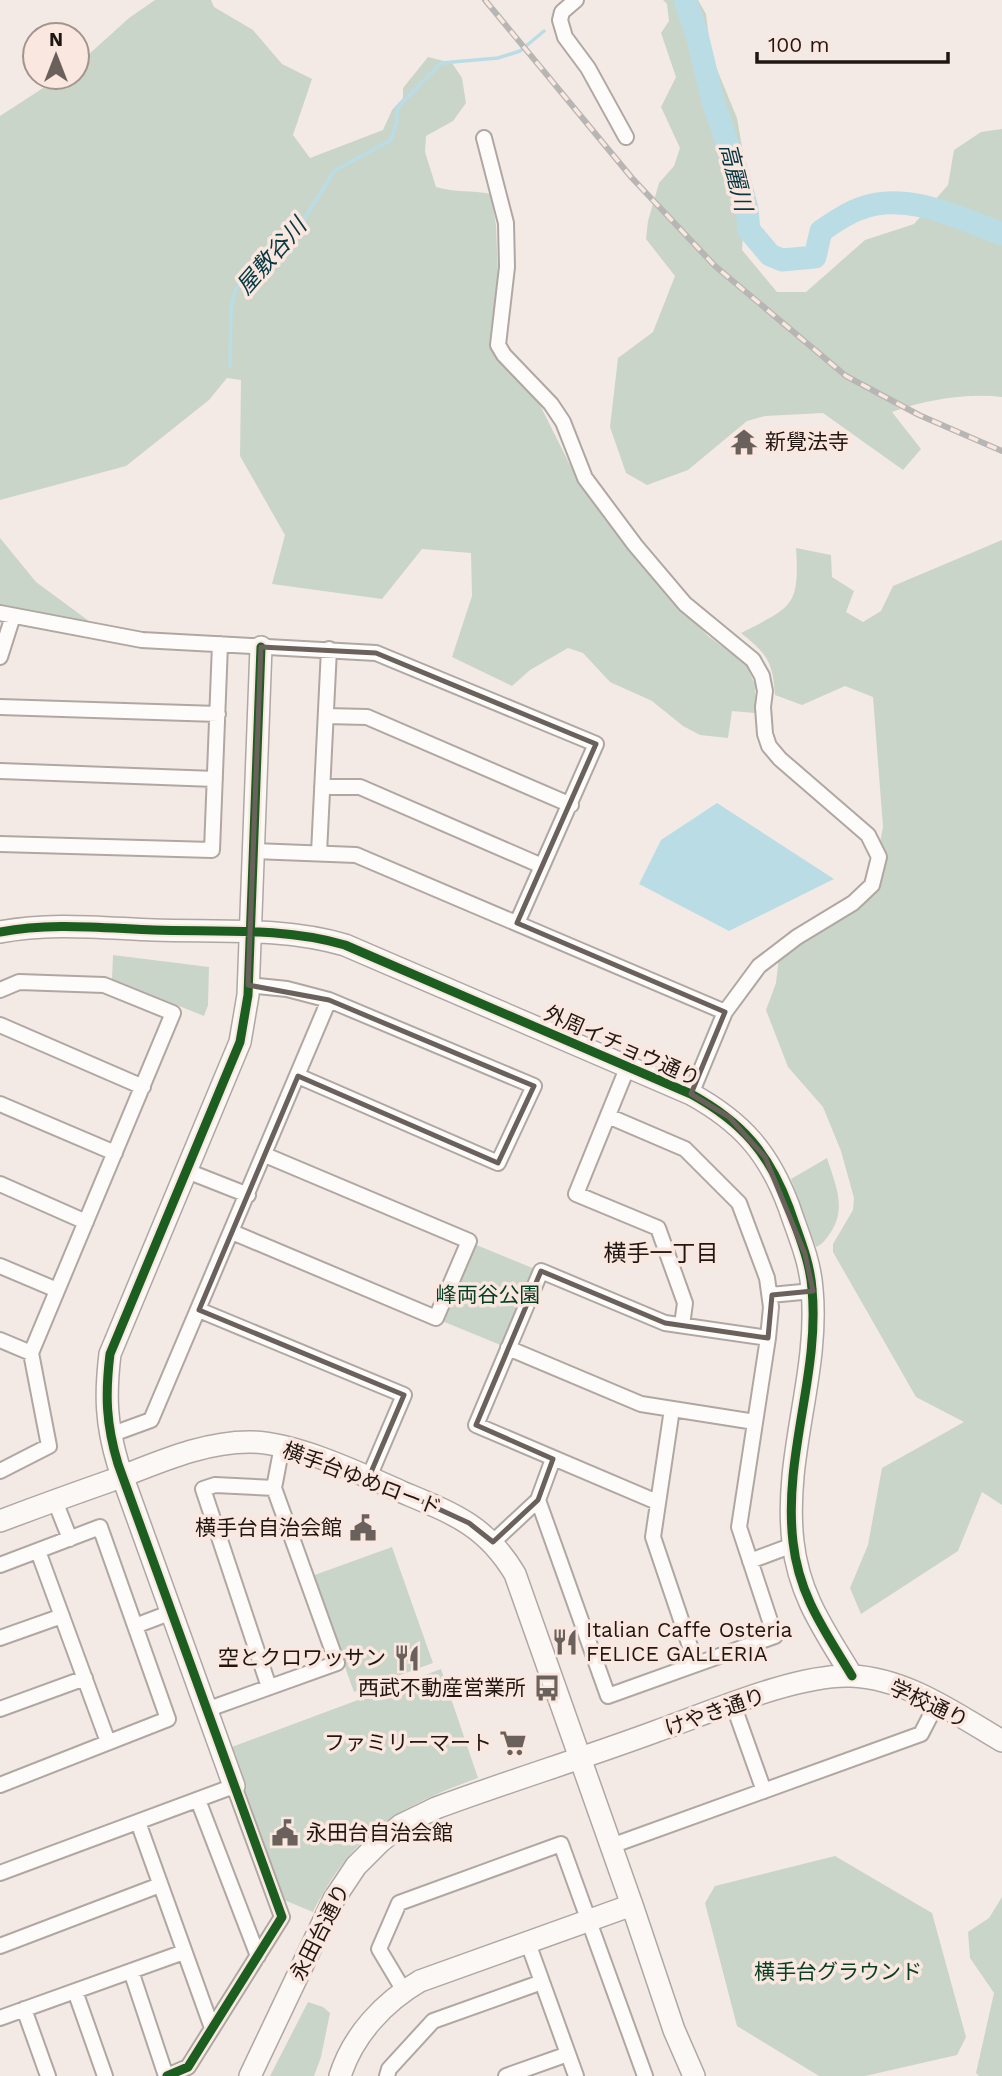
<svg xmlns="http://www.w3.org/2000/svg" width="1002" height="2076" font-family="'Work Sans','Noto Sans JP',sans-serif">
  <style>
    .green { fill: #c9d5c9 }
    .water { fill: #badde5 }
    .lines { fill: none; stroke-linecap: round; stroke-linejoin: round }
    .stream { stroke: #badde5; stroke-width: 3.5 }
    .river { stroke: #badde5; stroke-width: 23 }
    .street-casing { stroke: #b0a7a2; stroke-width: 18 }
    .secondary-casing { stroke: #b0a7a2; stroke-width: 24 }
    .street { stroke: #fdfcfb; stroke-width: 14 }
    .secondary { stroke: #fbf8f6; stroke-width: 21 }
    .rail-casing { stroke: #b8b6b5; stroke-width: 6 }
    .rail { stroke: #fae7df; stroke-width: 3.5; stroke-dasharray: 10; stroke-linecap: butt }
    .cycleway-casing { stroke: #fae7df; stroke-width: 13 }
    .cycleway { stroke: #1b5e20; stroke-width: 9 }
    .marked { fill: none; stroke: #6b615c; stroke-width: 5; stroke-linejoin: round }
    .labels { text-anchor: middle; stroke-width: 7; stroke-linejoin: round; paint-order: stroke }
    .poi-label { font-size: 21px; fill: #211712; stroke: #fae7df; text-anchor: end }
    .street-label { font-size: 21px; fill: #211712; stroke: #fae7df }
    .park-label { font-size: 21px; fill: #063f26; stroke: #fae7df }
    .water-label { font-size: 23px; font-style: italic; fill: #053843; stroke: #fae7df }
    .neighbourhood-label { font-size: 23px; fill: #211712; stroke: #fae7df }
  </style>
  <rect width="100%" height="100%" fill="#f4eae5"/>
  <!-- green -->
  <path class="green" d="M155,0h56l3,7 39,23 29,34 30,15 -19,56 17,23 73,-28 9,-20 11,-12v-10l25,-31 24,6 10,15 4,25 -13,18 -27,15 -1,16 11,35c20,6 35,3 55,7l5,31 2,54 -6,42 1,29 48,57 37,74 46,63 84,92 38,28 9,21v28l-23,-2 -4,27 -28,-3 -17,-9 -31,-25 -42,-19 -27,-29 -15,-5 -38,22 -18,16 -60,-29 20,-61 -1,-43 -49,-4 -40,50 -110,-15 13,-49 -45,-79 1,-76 -14,-2 -18,22 -83,66 -126,34v-384l60,-39h17v-12l52,-47z
    M663,0h35l8,14 5,41 26,63 10,58 -5,74 35,42h29l59,-52 49,-16 34,-39 6,-35 27,-18 21,-3v268c-36,-4 -77,3 -110,15l29,37 -18,21 -80,-57 -58,3 -18,5 -59,49 -41,15 -21,-12 -16,-46 8,-69 35,-26 22,-56 -29,-37 2,-18 11,-38 15,-17 6,-18 -19,-41 15,-30 -15,-44 8,-12 -2,-17z
    M0,538l36,44 57,42 -93,-19z
    M1002,540v965l-20,-13 -24,59 -97,63 -11,-26 18,-43 14,-77 82,-46 -48,-25 -83,-145v-8l20,-34 1,-12 -13,-47 -18,-44 -35,-40 -22,-57 10,-27 4,-34 92,-65 11,-57 -10,-130 -28,-11 -43,19 -27,-10c-2,-33 -8,-41 -34,-62 50,-26 59,-25 55,-85l35,7 1,22 22,14 -8,21 17,10 18,-11 12,-25z
    M113,955l96,12 -1,38 -4,11 -92,-37z
    M827,1158c8,26 20,49 4,74 -5,7 -8,12 -15,15l-25,-68z
    M474,1244l61,25 -32,77 -61,-25z
    M392,1547l41,116 -79,29 -42,-116z
    M441,1669l37,109c-82,30 -124,54 -165,134l-29,-12 -55,-152z
    M835,1856l97,57 34,124 -9,18 -92,21h-46l-82,-50 -32,-123 10,-17z
    M1002,1897v179h-23l-3,-3 18,-80 -24,-35 -2,-26 21,-14z
    M308,2002l15,5 7,6 -9,44 -7,19h-44z"/>
  <!-- water -->
  <path class="water" d="M717,803l117,76 -105,52 -90,-47 22,-44z"/>
  <g class="lines">
    <!-- stream -->
    <path class="stream" d="M230,366l1,-58 4,-17 11,-14 49,-43 39,-63 57,-31 5,-16 2,-17 43,-44 57,-5 22,-7 24,-20"/>
    <!-- river -->
    <path class="river" d="M685,0l12,35 16,66 26,77 8,31 2,21 21,25 12,5 33,-3 6,-26c12,-8 24,-17 38,-22 46,-19 100,9 143,25"/>
    <!-- street casing -->
    <g class="street-casing">
      <path id="street" d="M576,0l-14,12 -2,8 5,17 23,31 38,69
        M484,138l22,85 1,44 -9,78 6,10 47,49 12,18 22,56 50,67 50,59 68,56 9,16 3,15 -2,16 2,27 4,12 11,13 88,76 11,22 -7,28 -19,18 -56,34 -38,29 -34,46 -34,82
        M0,613l142,27 234,13 220,91 -79,179
        M0,657l13,-41
        M0,707l218,7
        M326,716l41,1 204,88
        M0,771l215,8
        M322,787h38l182,79
        M0,844l212,6 8,-206
        M253,851l103,4 369,157
        M319,853l10,-204
        M248,985l39,4 42,11 205,86 -36,77 -200,-87
        M0,990l19,-8 85,3 69,28 -142,340 18,93 -49,25
        M0,1025l143,62
        M628,1066l-52,128 82,34 27,75 -3,22
        M0,1104l115,49
        M187,1171l61,24
        M0,1184l86,38
        M232,1232l204,86 33,-77 -204,-86
        M0,1266l57,24
        M770,1295l43,-4
        M199,1310l205,85 -35,82
        M0,1340l31,13
        M508,1348l133,56 114,18
        M672,1409l-19,128 43,127
        M110,1435l41,-15 178,-420
        M538,1500l70,196 167,-60 -36,-109 29,-189 3,-31 -4,-29 -28,-75 -54,-54 -77,-33
        M55,1501l15,38
        M657,1502l-181,-77 65,-154 124,52 103,15
        M493,1542l45,-42 15,-41
        M38,1551l70,191
        M750,1561l43,-16
        M0,1565l100,-38 68,192 -168,66
        M135,1626l37,-14
        M0,1638l62,-22
        M269,1687l-66,-198 12,-4 59,3
        M733,1704l31,87
        M0,1709l85,-31
        M206,1710l131,-47 -63,-175 8,-42
        M198,1800l60,156
        M138,1822l74,206
        M611,1846l310,-112 16,-31
        M0,1873l234,-87 48,131 -94,150 -21,9
        M528,1943l48,133
        M0,1946l160,-61
        M131,1971l35,105
        M75,1991l30,85
        M404,1991l-25,-42 20,-46 162,-59 84,232
        M24,2009l24,67
        M0,2018l184,-66
        M387,2076l2,-7 44,-48 109,-39
        M506,2076l62,-22"/>
    </g>
    <!-- secondary casing -->
    <g class="secondary-casing">
      <path id="secondary" d="M0,932c50,-10 103,-4 154,-2 63,2 130,-3 191,15l346,149c51,28 78,59 98,113 9,27 21,53 23,82 8,85 -29,166 -19,253 6,54 32,89 59,134
        M0,1521c37,-14 73,-27 110,-40 45,-17 93,-40 142,-39 47,2 107,31 150,50 50,21 84,33 113,82l117,331 42,125 20,46
        M234,1786l-116,-322c-12,-40 -13,-69 -8,-110l130,-312 8,-47 13,-348
        M250,2076l84,-177 22,-33 24,-24 21,-17 35,-17c73,-27 148,-50 221,-77 54,-19 139,-57 194,-55 55,2 105,38 151,65
        M340,2076c13,-41 44,-74 80,-95l212,-76"/>
    </g>
    <!-- street -->
    <use href="#street" class="street"/>
    <!-- secondary -->
    <use href="#secondary" class="secondary"/>
    <!-- rail casing -->
    <g class="rail-casing">
      <path id="rail" d="M485,0l147,178 83,88 131,110 73,39 83,36"/>
    </g>
    <!-- rail -->
    <use href="#rail" class="rail"/>
    <!-- cycleway casing -->
    <g class="cycleway-casing">
      <path id="cycleway" d="M0,932c50,-10 103,-4 154,-2 63,2 130,-3 191,15l346,149c51,28 78,59 98,113 9,27 21,53 23,82 8,85 -29,166 -19,253 6,54 32,89 59,134
        M167,2076l21,-9 94,-150 -164,-453c-12,-40 -13,-69 -8,-110l130,-312 8,-47 13,-348"/>
    </g>
    <!-- cycleway -->
    <use href="#cycleway" class="cycleway"/>
  </g>
  <!-- marked area -->
  <path class="marked" d="M261,647l115,6 220,91 -79,179 208,89 -34,82 38,23 36,40 40,97 8,37 -41,4 -4,43 -103,-15 -124,-52 -65,154 77,34 -15,41 -45,42 -24,-19 -100,-46 35,-82 -205,-85 99,-234 200,87 36,-77 -205,-86 -81,-15z"/>
  <!-- icons -->
  <defs>
    <g id="temple-bare" transform="scale(2.1)"><path d="M0-6L5-2H3V0L6.5 2.5H4V6H1.5V3h-3V6H-4V2.5H-6.5L-3 0V-2H-5Z" fill="#6b615c" stroke="#fae7df" stroke-width="2.5" paint-order="stroke"/></g>
    <g id="civic-bare" transform="scale(2.1)"><path d="M-.6-6.5H3V-4.5H.6V-3L4-1V1h2V6H-6V1h2V-1L-.6-3ZM-1.2 2.5V6h2.4V2.5Z" fill="#6b615c" stroke="#fae7df" stroke-width="2.5" paint-order="stroke"/></g>
    <g id="restaurant-bare" transform="scale(2.1)"><path d="M-5-6h1v4h1v-4h1v4h1v-4h1v5L-1.5 .5V6h-2V.5L-5-1ZM5-6V6H3V1.5H1.5Q1.5-4 5-6Z" fill="#6b615c" stroke="#fae7df" stroke-width="2.5" paint-order="stroke"/></g>
    <g id="bus-bare" transform="scale(2.1)"><path d="M-5-6H5V4H4V6H2V4H-2V6H-4V4H-5ZM-3.5-4V0h7V-4ZM-3.5 1.2v1.5H-2V1.2ZM2 1.2v1.5H3.5V1.2Z" fill="#6b615c" stroke="#fae7df" stroke-width="2.5" paint-order="stroke"/></g>
    <g id="supermarket-bare" transform="scale(2.1)"><path d="M-6-5.5h2.5l.6 2H6L4.5 2H-2.5L-4.4-4H-6ZM-1.5 3.2a1.3 1.3 0 1 0 .1 0ZM3 3.2a1.3 1.3 0 1 0 .1 0Z" fill="#6b615c" stroke="#fae7df" stroke-width="2.5" paint-order="stroke"/></g>
  </defs>
  <g fill-rule="evenodd">
    <use href="#temple-bare" x="744" y="442"/>
    <use href="#civic-bare" x="363" y="1528"/>
    <use href="#restaurant-bare" x="565" y="1642"/>
    <use href="#restaurant-bare" x="407" y="1658"/>
    <use href="#bus-bare" x="547" y="1688"/>
    <use href="#supermarket-bare" x="513" y="1743"/>
    <use href="#civic-bare" x="285" y="1833"/>
  </g>
  <g class="labels">
    <!-- poi labels -->
    <g class="poi-label">
      <text x="765" y="449" text-anchor="start">新覺法寺</text>
      <text x="342" y="1535">横手台自治会館</text>
      <text x="586" y="1637" text-anchor="start">Italian Caffe Osteria<tspan x="586" dy="24">FELICE GALLERIA</tspan></text>
      <text x="386" y="1665">空とクロワッサン</text>
      <text x="526" y="1695">西武不動産営業所</text>
      <text x="492" y="1750">ファミリーマート</text>
      <text x="306" y="1840" text-anchor="start">永田台自治会館</text>
    </g>
    <!-- street labels -->
    <g class="street-label">
      <text transform="translate(622 1046) rotate(24)" y="7">外周イチョウ通り</text>
      <text transform="translate(362 1479) rotate(21)" y="7">横手台ゆめロード</text>
      <text transform="translate(929 1704) rotate(25)" y="7">学校通り</text>
      <text transform="translate(715 1712) rotate(-19)" y="7">けやき通り</text>
      <text transform="translate(320 1932) rotate(-63)" y="7">永田台通り</text>
    </g>
    <!-- park labels -->
    <g class="park-label">
      <text x="488" y="1302">峰両谷公園</text>
      <text x="838" y="1979">横手台グラウンド</text>
    </g>
    <!-- water labels -->
    <g class="water-label">
      <text transform="translate(736 177) rotate(76)" y="8">高麗川</text>
      <text transform="translate(271 256) rotate(-49)" y="8">屋敷谷川</text>
    </g>
    <!-- neighbourhood labels -->
    <g class="neighbourhood-label">
      <text x="661" y="1261">横手一丁目</text>
    </g>
  </g>
  <!-- north arrow -->
  <g transform="translate(56 56)"><circle r="33" fill="#fae7df" stroke="#a3948d" stroke-width="2"/>
  <path d="M0-5L12 26L0 18L-12 26Z" fill="#6b615c"/>
  <text y="-10" font-size="19" font-weight="bold" text-anchor="middle" fill="#211712">N</text>
  </g>
  <!-- scale -->
  <path d="M757 52v10h191v-10" fill="none" stroke="#211712" stroke-width="3.5"/>
  <text x="768" y="52" font-size="21" fill="#211712" stroke="#fae7df" stroke-width="5" paint-order="stroke">100 m</text>
</svg>
